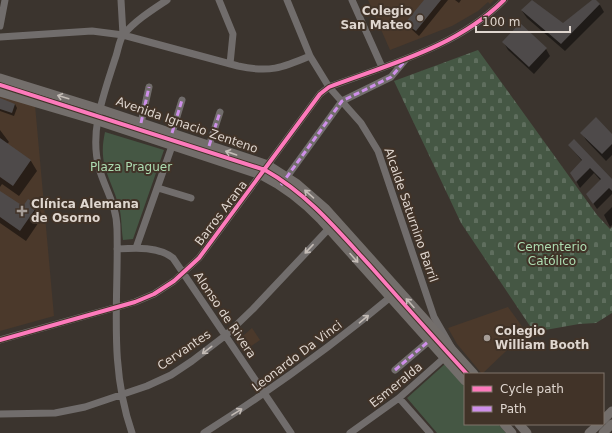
<svg xmlns="http://www.w3.org/2000/svg" width="612" height="433" font-family="'DejaVu Sans',sans-serif">
  <style>
    .built { fill: #4b392b }
    .green { fill: #455744 }
    .cemetery { fill: url(#cemetery-stones) }
    .shadow { fill: #0007 }
    .building { fill: #4e4a4a }
    .lines { fill: none; stroke-linecap: round; stroke-linejoin: round }
    .minor { stroke: #716d6c; stroke-width: 7 }
    .major { stroke: #736e6b; stroke-width: 9 }
    .quiet { stroke: #ce8fe9; stroke-width: 3; stroke-dasharray: 6 3; stroke-linecap: butt }
    .cycleway-casing { stroke: #413328; stroke-width: 6 }
    .cycleway { stroke: #fd7abc; stroke-width: 4 }
    .oneway { stroke: #c4bcb6 }
    .poi-dot { fill: #a69d97; stroke: #413328; stroke-width: 1.5 }
    .labels { text-anchor: middle; stroke-width: 4; stroke-linejoin: round; paint-order: stroke }
    .poi-label { font-size: 12px; font-weight: bold; fill: #dfd6cf; stroke: #413328; text-anchor: start }
    .street-label { font-size: 12px; fill: #dfd6cf; stroke: #413328 }
    .park-label { font-size: 12px; fill: #addcb1; stroke: #413328 }
  </style>
  <defs>
    <pattern id="cemetery-stones" width="16" height="16" patternUnits="userSpaceOnUse"><rect width="16" height="16" fill="#455744"/><path d="M2 7V4a2 2 0 0 1 4 0v3zM10 15v-3a2 2 0 0 1 4 0v3z" fill="#5f6e5e"/></pattern>
  </defs>
  <rect width="100%" height="100%" fill="#3b342e"/>
  <!-- built -->
  <path class="built" d="M368,0h126l-4,4 -2,-2 -10,9 -26,15 -62,24z
    M0,95l35,10 19,211 -54,15z
    M508,307l18,25 -44,42 -25,-30 -9,-16z
    M252,328l8,12 -16,11 -8,-9z"/>
  <!-- green -->
  <path class="green" d="M105,132l59,18 -31,89 -10,1c-2,-12 -1,-26 -5,-37 -9,-29 -20,-39 -13,-71z
    M445,364l20,23v37h33l8,9h-69l-30,-35z"/>
  <!-- cemetery -->
  <path class="cemetery" d="M478,50l119,165 13,14 2,-2v86l-16,10 -17,1 -45,8 -73,-109 -67,-142z"/>
  <!-- shadow -->
  <path class="shadow" d="M425,0h23l-29,36 -9,-8 -4,-5z
    M455,0h6l-2,3z
    M593,0l7,5 4,7 -39,39 -38,-33 -5,-7 41,13z
    M504,43l42,6 4,7 -16,18 -26,-24z
    M0,103l15,1 2,4 -3,8 -14,-5z
    M0,130l9,12 -2,2 24,17 6,10 -18,25 -17,-12 -2,3z
    M582,133l30,2v20l-6,6 -20,-21z
    M569,145l43,35v14l-15,15 -6,-9 10,-19 -7,-8 -14,15 -5,-9 7,-18z
    M0,192l23,16 14,-2 6,10 -17,25 -26,-18z
    M612,207v18l-2,2 -6,-12z"/>
  <!-- building -->
  <path class="building" d="M424,0h17l-25,31 -11,-8z
    M532,0l31,23 29,-23h4l4,4 -39,40 -40,-34z
    M520,23l27,25 -18,19 -27,-25z
    M0,98l15,6 -3,9 -12,-4z
    M596,117l16,17v10l-10,10 -22,-21z
    M0,138l31,22 -18,26 -13,-9z
    M574,139l38,40v12l-3,-3 -16,16 -7,-10 15,-15 -11,-11 -14,14 -6,-9 12,-13 -14,-15z
    M0,191l23,15 5,-7 10,6 -18,26 -20,-14z"/>
  <g class="lines">
    <!-- minor -->
    <path class="minor" d="M121,0l2,35
      M219,0l14,34 -3,30
      M287,0l23,56 19,31 32,36 17,28 56,166 19,33 -54,48 -49,35
      M352,0l30,67
      M0,26l5,-26
      M0,37l92,-6 31,4 115,31c31,7 44,2 72,-10
      M141,123l8,-36
      M172,133l10,-33
      M209,146l11,-34
      M281,185l61,-84 49,-24 15,-18
      M158,188l33,10
      M136,248l36,-102
      M117,249c17,-1 41,-3 56,9l118,175
      M0,340l135,-38 19,-8 20,-13 25,-23 121,-164 9,-7c61,-23 128,-40 175,-87
      M395,370l34,-29
      M399,398l31,35
      M0,414l55,-1 30,-6 62,-21 24,-11 21,-14 34,-26 27,-26 83,-88
      M132,433c-24,-69 -13,-134 -15,-204 0,-23 -12,-40 -18,-61 -10,-37 5,-74 16,-109 3,-7 4,-20 9,-25 12,-14 28,-24 43,-34
      M204,433c69,-44 132,-90 195,-143"/>
    <!-- major -->
    <path class="major" d="M0,78l100,31 168,56 28,18 30,26 148,165
      M0,92l98,29 163,54c24,12 42,26 60,45l144,161
      M603,420l9,-9
      M504,424l8,9
      M519,424l8,9
      M589,433l10,-9
      M603,433l9,-9"/>
    <!-- quiet -->
    <path class="quiet" d="M141,123l8,-36
      M172,133l10,-33
      M209,146l11,-34
      M281,185l61,-84 49,-24 14,-16
      M395,370l34,-29"/>
    <!-- cycleway casing -->
    <g class="cycleway-casing">
      <path id="cycleway" d="M0,85l265,85c43,24 74,62 107,98 31,35 63,71 95,106
        M0,340l135,-38 19,-8 20,-13 25,-23 121,-164 9,-7c61,-23 128,-40 175,-87"/>
    </g>
    <!-- cycleway -->
    <use href="#cycleway" class="cycleway"/>
  </g>
  <!-- one-way arrows -->
  <defs><path id="oneway-shaft" d="M-6 0H5M1.5-3L5.5 0L1.5 3" fill="none" stroke-width="1.6" stroke-linecap="round" stroke-linejoin="round"/></defs>
  <g class="oneway">
    <use href="#oneway-shaft" transform="translate(63 97) rotate(-163)"/>
    <use href="#oneway-shaft" transform="translate(231 153) rotate(-161)"/>
    <use href="#oneway-shaft" transform="translate(309 194) rotate(-139)"/>
    <use href="#oneway-shaft" transform="translate(309 249) rotate(133)"/>
    <use href="#oneway-shaft" transform="translate(354 258) rotate(48)"/>
    <use href="#oneway-shaft" transform="translate(410 303) rotate(-132)"/>
    <use href="#oneway-shaft" transform="translate(364 319) rotate(-40)"/>
    <use href="#oneway-shaft" transform="translate(207 350) rotate(142)"/>
    <use href="#oneway-shaft" transform="translate(237 412) rotate(-32)"/>
  </g>
  <!-- markers -->
  <g class="poi-dot">
    <circle cx="420" cy="18" r="4"/>
    <path d="M20 205h4v4h4v4h-4v4h-4v-4h-4v-4h4z"/>
    <circle cx="487" cy="338" r="4"/>
  </g>
  <g class="labels">
    <!-- poi labels -->
    <g class="poi-label">
      <text x="412" y="15" text-anchor="end">Colegio<tspan x="412" dy="14">San Mateo</tspan></text>
      <text x="31" y="208">Clínica Alemana<tspan x="31" dy="14">de Osorno</tspan></text>
      <text x="495" y="335">Colegio<tspan x="495" dy="14">William Booth</tspan></text>
    </g>
    <!-- street labels -->
    <g class="street-label">
      <text transform="translate(187 125) rotate(19)" y="4">Avenida Ignacio Zenteno</text>
      <text transform="translate(221 213) rotate(-53)" y="4">Barros Arana</text>
      <text transform="translate(411 215) rotate(71)" y="4">Alcalde Saturnino Barril</text>
      <text transform="translate(225 315) rotate(56)" y="4">Alonso de Rivera</text>
      <text transform="translate(184 350) rotate(-34)" y="4">Cervantes</text>
      <text transform="translate(297 356) rotate(-37)" y="4">Leonardo Da Vinci</text>
      <text transform="translate(396 385) rotate(-39)" y="4">Esmeralda</text>
    </g>
    <!-- park labels -->
    <g class="park-label">
      <text x="131" y="171">Plaza Praguer</text>
      <text x="552" y="251">Cementerio<tspan x="552" dy="14">Católico</tspan></text>
    </g>
  </g>
  <!-- legend -->
  <rect x="464" y="373" width="140" height="52" fill="#413328" stroke="#80746b"/>
  <rect x="472" y="386" width="20" height="6" fill="#fd7abc" stroke="#80746b"/>
  <text x="500" y="393" font-size="12" fill="#dfd6cf">Cycle path</text>
  <rect x="472" y="406" width="20" height="6" fill="#ce8fe9" stroke="#80746b"/>
  <text x="500" y="413" font-size="12" fill="#dfd6cf">Path</text>
  <!-- scale -->
  <path d="M476 26v6h94v-6" fill="none" stroke="#dfd6cf" stroke-width="2"/>
  <text x="482" y="26" font-size="12" fill="#dfd6cf" stroke="#413328" stroke-width="3" paint-order="stroke">100 m</text>
</svg>
